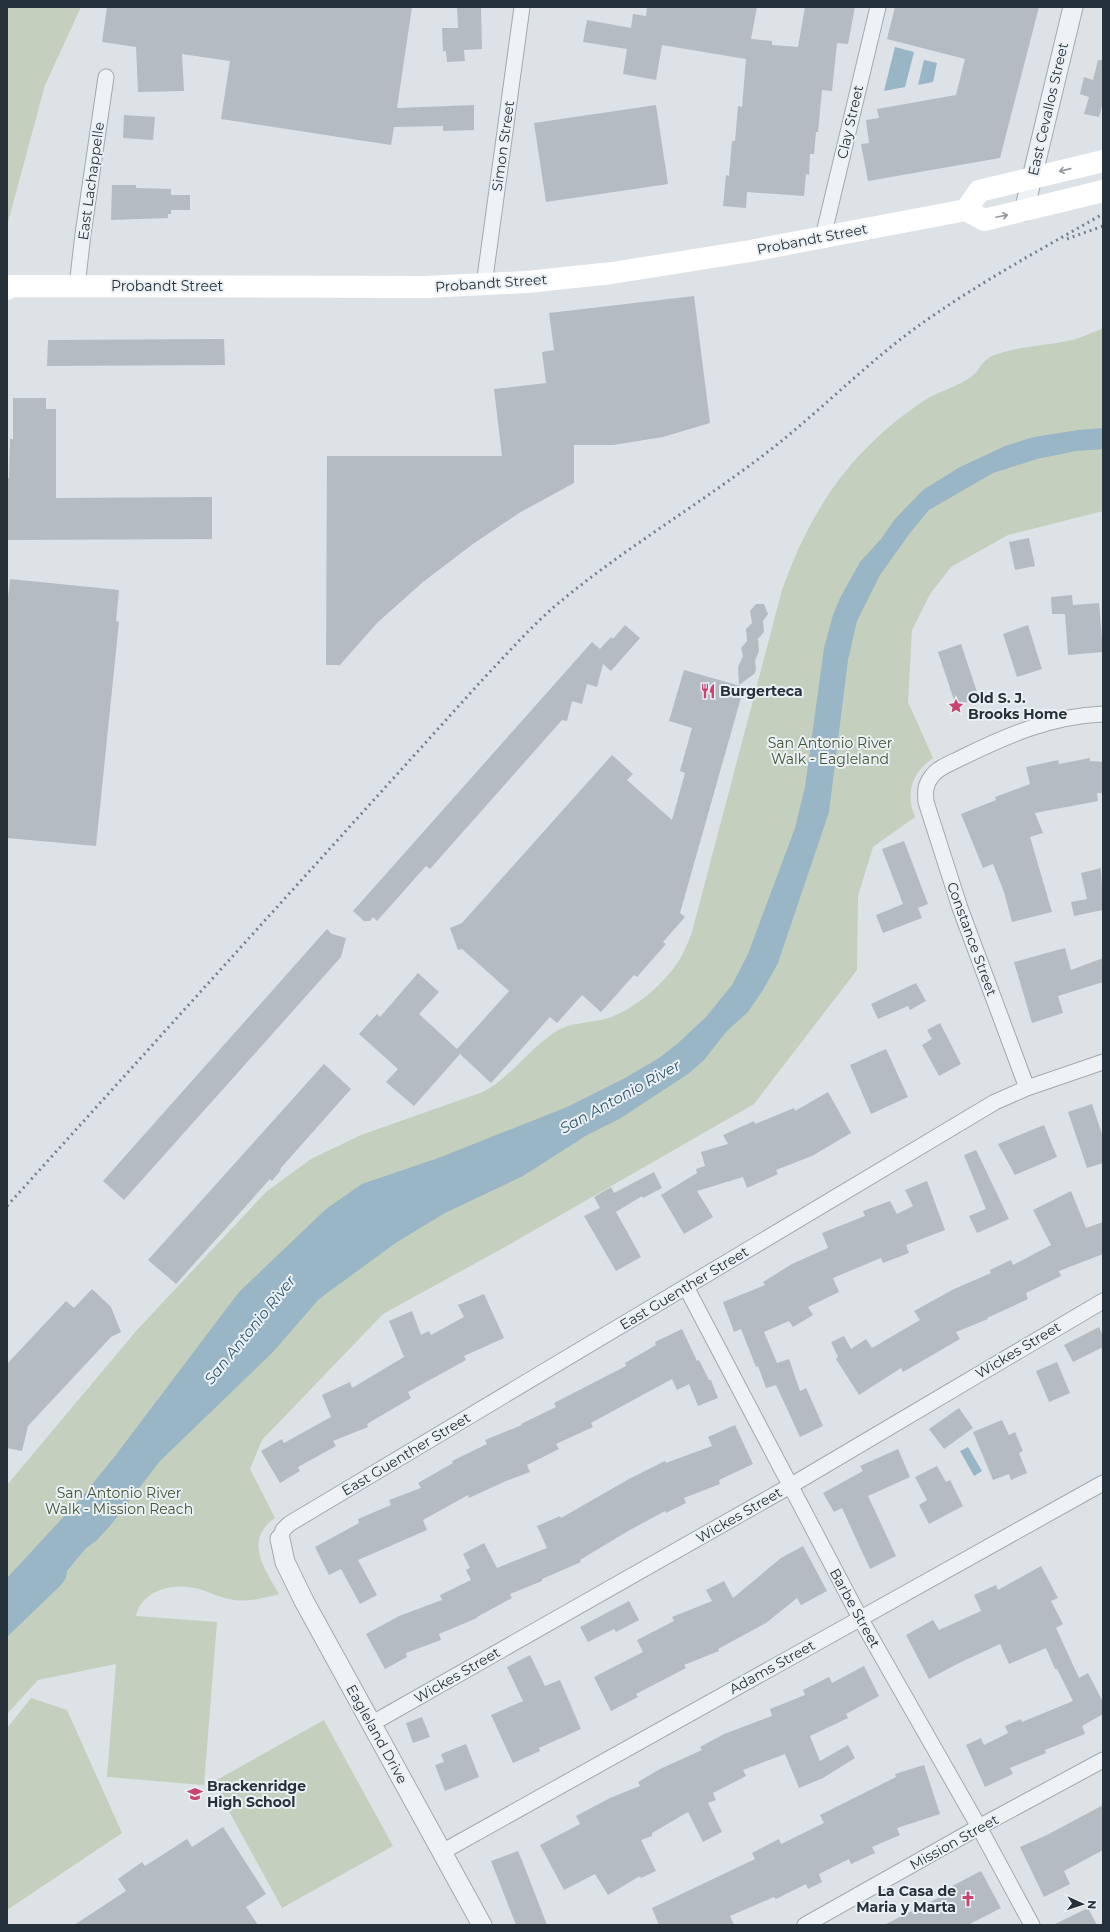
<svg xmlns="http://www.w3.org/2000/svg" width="1110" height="1932" font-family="Montserrat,sans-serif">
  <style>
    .green { fill: #c5cfbd }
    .water { fill: #98b6c5 }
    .building { fill: #b4bcc2 }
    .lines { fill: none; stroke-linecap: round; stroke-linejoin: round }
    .minor-casing { stroke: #a2aaaf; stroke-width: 17 }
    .tertiary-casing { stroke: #a2aaaf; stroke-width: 21 }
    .minor { stroke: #eef2f4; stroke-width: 15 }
    .tertiary { stroke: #eef2f4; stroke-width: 19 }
    .secondary { stroke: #fff; stroke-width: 22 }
    .rail { stroke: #76848e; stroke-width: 3; stroke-dasharray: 2 4; stroke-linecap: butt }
    .oneway { stroke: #92989d }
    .labels { text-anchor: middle; stroke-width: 4; stroke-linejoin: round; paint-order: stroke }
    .street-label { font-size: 14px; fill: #26323b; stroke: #ebf0f4 }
    .poi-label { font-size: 14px; font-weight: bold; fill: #26323b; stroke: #ebf0f4; text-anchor: start }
    .park-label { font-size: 14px; fill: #415634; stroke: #ebf0f4 }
    .water-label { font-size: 15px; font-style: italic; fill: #32586d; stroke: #ebf0f4 }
  </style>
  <rect width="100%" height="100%" fill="#dce2e6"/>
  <!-- green -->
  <path class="green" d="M7,7h74l-36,78 -38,141z
    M1103,329v182l-95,24 -57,32 -21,27 -18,36 -4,72 25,56c-21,14 -28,36 -18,59l-42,30 -15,49 -1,74 -103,134 -249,143 -122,67 -121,126 -12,29 25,49c-32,22 -10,51 4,76 -15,4 -30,8 -45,6 -12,-1 -24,-8 -35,-11 -24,-7 -57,0 -63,27l81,6 -13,163 -97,-8 9,-113 -78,16 -31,34v-229l130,-155 129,-138 45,-33 50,-24 122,-43c28,-15 46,-43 72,-60 15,-10 36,-9 53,-14 24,-7 56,-34 70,-56 6,-9 10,-20 14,-30l90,-342c29,-81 69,-141 143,-190 14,-9 32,-13 46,-23 8,-5 10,-16 21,-21 25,-10 53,-10 80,-16 10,-2 19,-8 31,-11z
    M31,1698l36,12 55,123 -115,77v-182z
    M324,1720l69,126 -111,62 -69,-126z"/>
  <!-- water -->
  <path class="water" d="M895,47l19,5 -9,35 -21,4z
    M924,60l13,3 -4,19 -15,3z
    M1103,428v21l-27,2 -39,8 -44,14 -64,37 -19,23 -30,42 -23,46 -9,39 -19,152 -51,151 -15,27 -15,22 -21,19 -23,29 -16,14 -67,44 -34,17 -64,41 -78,37 -48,29 -78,57 -46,53 -113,109 -50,65 -14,15 -10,7 -19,23 -1,7 -5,7 -54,52v-59l74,-80 34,-42 124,-164 87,-83 36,-25 79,-27 126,-50 58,-29 34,-20 18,-14 29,-27 26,-32 16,-31 47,-126 10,-41 19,-139 9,-33 7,-17 20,-36 21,-23 14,-20 28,-29 37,-23 45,-21 29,-9 44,-7z
    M968,1447l14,24 -8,5 -14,-25z"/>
  <!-- building -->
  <path class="building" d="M107,7h305l-15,101 77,-3v25l-31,1v-5l-49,1 -3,18 -170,-26 9,-58 -48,-7 2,37 -46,1 -2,-45 -34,-5z
    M457,7h24l1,42 -18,1 1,11 -18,1 -1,-11h-3l-1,-23h16z
    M647,7h110l-6,32 21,2v4l26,2 7,-40h50l-7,37 -11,-1 -5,48 -10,-1 -4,42h-2l-2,22h-4l-1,21 -3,-1 -2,22 -57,-4 -1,16 -23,-2 3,-31 3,1 3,-35h3l3,-35 4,1 4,-48 -84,-14 -6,35 -33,-6 4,-25 -44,-7 4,-22 44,8 2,-14 13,2z
    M895,7h144l-39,151 -132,23 -7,-37 8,-1 -3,-23 13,-2 -2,-9 79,-14 9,-36 -78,-20z
    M1098,60h5v42l-4,15 -15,-3 5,-17 -9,-3 4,-17 9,3z
    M656,105l12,79 -122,18 -12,-79z
    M124,115l31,2 -2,23 -30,-2z
    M112,185h24v3l35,1v6h19v15h-19v4h-3v4l-57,2z
    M694,296l16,127 -47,14 -50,8h-39v38l-55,30 -46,31 -50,38 -46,41 -37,42h-14l1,-209h175l-8,-67 52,-6 -4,-31 12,-2 -5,-37z
    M224,339l1,26 -178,1 1,-26z
    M13,398h33v11h10v89l156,-1v42l-205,1v-62h2l1,-39h3z
    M1029,538l6,28 -20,4 -6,-28z
    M10,579l109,11 -3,31 3,1 -23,224 -89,-8v-231z
    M1072,595l1,10 26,-2 4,49 -35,3 -3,-41h-13l-1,-17z
    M756,604h8l4,10 -5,7 1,11 -6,7 1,12 -4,10 1,9 -2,4 -15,11 -1,-18 5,-11 -2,-8 6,-7 -1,-12 6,-6 -2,-12z
    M625,625l15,13 -29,33 -8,-7 -6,23 -10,-3 -5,20 -10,-3 -5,20 -5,-1 -132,149 -4,-3 -49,55 -4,-4 -3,4h-6l-11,-10 239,-269 8,7 11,-12 2,2z
    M1028,625l14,44 -25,8 -14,-43z
    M961,644l18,54 -23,8 -18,-54z
    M684,670l60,17 -64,226 5,4 -22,25 3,2 -29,33 -3,-2 -33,37 -19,-17 -25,28 -7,-6 -59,66 -31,-29 -46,52 -28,-24 12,-13 -39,-35 18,-20 3,3 38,-44 21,19 -20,22 38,35 52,-58 -47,-42 -4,1 -8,-22 12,-5 150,-168 21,19 -6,6 45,40 13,-47 -5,-2 12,-43 -23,-7z
    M1090,758v3l13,1v31h-6l1,8 -63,12 8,20 -13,4 22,75 -40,10 -8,-30 -11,-28 -10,4 -22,-54 35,-14 -1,-3 35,-13 -4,-17 32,-7 1,4z
    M904,841l24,63 -10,4 4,10 -39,15 -7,-18 27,-11 -21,-55z
    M1101,868l2,42 -29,6 -3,-14 16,-3 -6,-26z
    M327,929l5,5 14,4 -5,19 -217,243 -21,-19z
    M1065,948l6,22 32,-12v24l-45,14 5,17 -31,10 -18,-61z
    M916,983l10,18 -16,9 -2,-4 -30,13 -7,-15z
    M940,1023l21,41 -22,12 -17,-31 10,-6 -5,-9z
    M886,1049l22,48 -37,17 -21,-49z
    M324,1064l27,25 -71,80 1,1 -9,11 -2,-2 -94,105 -28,-24z
    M828,1092l23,41 -39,23 -36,14 2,4 -31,14 -4,-11 -46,14 16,26 -29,17 -23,-39 36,-22 -1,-4 9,-3 -4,-14 27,-8 -5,-9 31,-14 1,3 39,-16 1,3z
    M1092,1104l11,33v26l-16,5 -19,-56z
    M1044,1125l13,32 -42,18 -17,-31z
    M976,1150l33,69 -32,14 -8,-17 17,-7 -22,-54z
    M654,1172l8,16 -19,10 -1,-2 -26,16 25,45 -25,14 -32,-55 16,-8 -6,-11 17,-10 3,6z
    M927,1181l18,49 -39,15 3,8 -26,10 -2,-5 -48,20 6,14 -31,15 5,8 -20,12 -4,-6 -25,11 13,31 12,-4 11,32 6,-3 17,38 -23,11 -24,-52 -10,3 -8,-22 -2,1 -15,-38 -7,3 -11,-30 42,-17 -2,-3 29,-18 36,-16 -6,-15 43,-17 -2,-5 27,-10 7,13 16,-8 -8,-16z
    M1071,1191l15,37 17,-6v32l-44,17 2,5 -35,17 2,6 -41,19 1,1 -32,13 4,7 -57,33 -2,-4 -42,27 -23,-36 2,-2 -7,-15 13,-6 7,13 15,-10 6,9 48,-28 -6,-9 40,-22 37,-16 -1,-3 21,-10 2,5 38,-20 -18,-35z
    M92,1289l19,18 10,25 -10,5 -83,89 -6,25 -15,-3v-84l59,-63 8,7z
    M484,1294l20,44 -40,18 2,4 -58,32 3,6 -44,26 1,3 -35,14 3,5 -38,21 2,4 -20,12 -19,-32 21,-12 2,4 47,-26 -9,-22 28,-13 2,6 52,-31 -15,-36 23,-10 9,24 8,-4 2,4 33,-18 -6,-12z
    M1099,1327l4,9v11l-30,15 -9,-17z
    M682,1329l15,32 2,-1 10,20h2l7,18 -20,8 -9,-22 -12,6 -5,-11 -81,44 2,4 -37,17 3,5 -32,16 3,7 -24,9 -37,17 -1,-3 -45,25 4,10 -69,30 19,35 -17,9 -19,-35 -12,6 -14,-28 44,-24 -1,-4 33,-14 -2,-5 32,-12 -3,-5 35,-20 -1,-2 35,-17 -2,-4 37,-15 -1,-1 35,-17 -2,-4 72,-37 -1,-3 31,-18 -1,-3z
    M1057,1362l13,31 -21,9 -13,-31z
    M959,1408l14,20 -29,21 -15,-20z
    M1002,1420l7,15 6,-3 8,19 -4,2 8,20 -16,7 -2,-6 -16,6 -20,-48z
    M735,1425l18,39 -34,16 1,4 -36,14 2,5 -20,10 -1,-2 -37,20 -48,29 1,2 -39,17v2l-32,13 2,4 -35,19v1l-38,16 2,6 -35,13 1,4 -22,12 -19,-35 33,-18 43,-16 -2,-5 31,-15 -5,-10 4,-2 -7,-14 21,-11 13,25 50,-20 -10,-22 23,-10 1,2 68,-39 36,-18 1,2 46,-17 -4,-9z
    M898,1449l12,28 -42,19 28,60 -26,13 -28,-61 -8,4 -11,-19 40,-22 -3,-5z
    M937,1466l9,16 4,-2 13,26 -34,18 -10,-19 8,-5 -12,-23z
    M803,1546l24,45 -26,14 -4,-7 -31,25 -48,26 1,2 -35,14 2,3 -50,26 2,3 -27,14 -17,-34 49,-25 -6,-12 37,-19 -2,-4 40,-16 -6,-11 18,-9 9,17 48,-40z
    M1041,1566l17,32 -7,3 12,23 -7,4 23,50 9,-5 15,29v12l-21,12 3,8 -40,16 1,3 -36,15 3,6 -28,13 -19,-42 15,-7 3,7 24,-12 -3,-7 16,-7 1,3 51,-21 -16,-32h-2l-9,-21 -37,16 -9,-20 -43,20 -28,15 -23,-44 27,-15 6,10 42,-19 -7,-16 22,-10 2,5z
    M629,1601l10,19 -23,12 -2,-3 -26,13 -8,-15z
    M530,1655l15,31 15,-6 21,49 -42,19 1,3 -27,12 -22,-48 32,-14 -16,-34z
    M864,1666l15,30 -33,18 2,4 -38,18 10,25 28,-16 7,13 -32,20 -24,10 -14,-34 -42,16 3,6 -33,17 3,7 -8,3 14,29 -19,10 -15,-30 -36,21v3l-11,4 15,31 -15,7 -1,-2 -32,19 -13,-21 -31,16 -24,-45 40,-21 -4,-8 34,-18 30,-12 -2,-4 22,-13 42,-19 -2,-3 24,-13 48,-18 -2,-7 35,-14 -2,-5 26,-13 3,6z
    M422,1717l8,20 -17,6 -7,-20z
    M466,1744l13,33 -34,14 -10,-26 9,-3 -3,-8z
    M924,1765l16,49 -43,14 3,7 -28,12 3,6 -24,11 -2,-5 -30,15 3,8 -14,7 -2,-5 -30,15 -2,-2 -44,19 4,9h-75l-7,-17 103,-49 -3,-6 27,-14 2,5 43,-21 -4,-8 76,-38 -1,-3z
    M1103,1805v45l-39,21 6,13 -26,13 -24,-50 27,-12z
    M223,1827l43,67 -20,13 12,18h-184l52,-34 -8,-12 24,-17 3,4 42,-27 5,8z
    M518,1851l5,12 24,62h-31l-25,-64z
    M981,1871l20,37 -33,17h-84l68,-34 -2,-4z
    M1088,1908l9,17h-44z"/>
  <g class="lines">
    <!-- minor casing -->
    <g class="minor-casing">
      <path id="minor" d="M823,237l55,-230
        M484,285l38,-278
        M77,286l6,-52 23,-157
        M1027,1088l-67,-180 -34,-106c-1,-11 -1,-17 6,-26 6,-9 22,-14 31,-19 45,-22 89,-41 140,-43
        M686,1287l174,331 119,209 53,98
        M280,1539l3,-9 6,-6 706,-422 32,-14 76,-26
        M371,1724l419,-238 313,-185
        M442,1852l661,-369
        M805,1925l174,-98 124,-67"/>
    </g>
    <!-- tertiary casing -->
    <g class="tertiary-casing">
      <path id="tertiary" d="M1024,211l49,-204
        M280,1539l5,23 19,39 178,324"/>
    </g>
    <!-- minor -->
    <use href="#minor" class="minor"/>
    <!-- tertiary -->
    <use href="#tertiary" class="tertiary"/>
    <!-- secondary -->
    <path class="secondary" d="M966,210l13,-19 124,-30
      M7,289l4,-3 415,1 101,-5 85,-9 57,-9 81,-13 216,-41 18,10 119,-29"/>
    <!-- rail -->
    <path class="rail" d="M1067,239l36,-13
      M7,1206l477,-528c25,-26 49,-54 77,-77 63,-52 134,-94 200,-144 52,-39 97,-86 149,-125 61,-45 128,-81 193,-118"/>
  </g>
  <!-- one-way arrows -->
  <defs><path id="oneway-shaft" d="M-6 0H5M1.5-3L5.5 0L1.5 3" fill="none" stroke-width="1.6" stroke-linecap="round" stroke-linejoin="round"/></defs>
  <g class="oneway">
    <use href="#oneway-shaft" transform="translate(1065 170) rotate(167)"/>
    <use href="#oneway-shaft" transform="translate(1002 216) rotate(-12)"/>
  </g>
  <!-- icons -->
  <defs>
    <g id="restaurant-bare" transform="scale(1.2)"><path d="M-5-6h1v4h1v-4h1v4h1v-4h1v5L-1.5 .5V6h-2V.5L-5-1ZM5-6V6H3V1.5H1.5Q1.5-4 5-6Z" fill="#c84471" stroke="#ebf0f4" stroke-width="2.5" paint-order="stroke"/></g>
    <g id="sight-bare" transform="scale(1.2)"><path d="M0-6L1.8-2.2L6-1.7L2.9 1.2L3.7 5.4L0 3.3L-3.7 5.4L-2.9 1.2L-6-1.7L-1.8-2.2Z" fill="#c84471" stroke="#ebf0f4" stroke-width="2.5" paint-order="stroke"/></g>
    <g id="school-bare" transform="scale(1.2)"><path d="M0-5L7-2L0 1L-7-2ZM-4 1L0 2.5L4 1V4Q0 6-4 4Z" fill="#c84471" stroke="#ebf0f4" stroke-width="2.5" paint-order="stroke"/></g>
    <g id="church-bare" transform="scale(1.2)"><path d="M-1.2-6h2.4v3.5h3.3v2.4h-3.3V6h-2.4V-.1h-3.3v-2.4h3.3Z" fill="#c84471" stroke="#ebf0f4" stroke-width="2.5" paint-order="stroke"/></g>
  </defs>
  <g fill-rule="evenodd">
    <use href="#restaurant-bare" x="708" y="691"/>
    <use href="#sight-bare" x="956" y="706"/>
    <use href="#school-bare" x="195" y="1794"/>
    <use href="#church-bare" x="968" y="1899"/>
  </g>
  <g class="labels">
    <!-- street labels -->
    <g class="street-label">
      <text transform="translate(1048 109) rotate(-77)" y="5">East Cevallos Street</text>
      <text transform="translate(850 122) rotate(-77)" y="5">Clay Street</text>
      <text transform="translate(503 146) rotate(-82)" y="5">Simon Street</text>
      <text transform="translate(91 181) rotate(-82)" y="5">East Lachappelle</text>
      <text transform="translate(812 239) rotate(-11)" y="5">Probandt Street</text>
      <text transform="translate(491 283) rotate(-4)" y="5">Probandt Street</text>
      <text x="167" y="291">Probandt Street</text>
      <text transform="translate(972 939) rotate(70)" y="5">Constance Street</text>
      <text transform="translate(684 1288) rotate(-31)" y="5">East Guenther Street</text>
      <text transform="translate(1018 1350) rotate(-31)" y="5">Wickes Street</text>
      <text transform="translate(406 1454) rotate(-31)" y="5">East Guenther Street</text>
      <text transform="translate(739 1515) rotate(-30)" y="5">Wickes Street</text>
      <text transform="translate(855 1608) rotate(61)" y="5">Barbe Street</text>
      <text transform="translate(772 1667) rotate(-29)" y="5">Adams Street</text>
      <text transform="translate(457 1675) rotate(-30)" y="5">Wickes Street</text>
      <text transform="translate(377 1734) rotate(61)" y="5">Eagleland Drive</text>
      <text transform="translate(954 1842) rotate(-29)" y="5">Mission Street</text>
    </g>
    <!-- poi labels -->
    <g class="poi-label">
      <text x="720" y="696">Burgerteca</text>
      <text x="968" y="703">Old S. J.<tspan x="968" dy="16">Brooks Home</tspan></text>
      <text x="207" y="1791">Brackenridge<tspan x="207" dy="16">High School</tspan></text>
      <text x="956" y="1896" text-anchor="end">La Casa de<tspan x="956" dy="16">Maria y Marta</tspan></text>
    </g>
    <!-- park labels -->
    <g class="park-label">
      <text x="830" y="748">San Antonio River<tspan x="830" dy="16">Walk - Eagleland</tspan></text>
      <text x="119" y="1498">San Antonio River<tspan x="119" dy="16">Walk - Mission Reach</tspan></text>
    </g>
    <!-- water labels -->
    <g class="water-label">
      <text transform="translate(620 1097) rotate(-29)" y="5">San Antonio River</text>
      <text transform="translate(250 1330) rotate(-51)" y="5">San Antonio River</text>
    </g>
  </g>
  <!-- border -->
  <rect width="1110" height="1932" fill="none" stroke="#26323b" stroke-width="16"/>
  <!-- north arrow -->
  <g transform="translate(1082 1904) rotate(93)" stroke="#ebf0f4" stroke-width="3" paint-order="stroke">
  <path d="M0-3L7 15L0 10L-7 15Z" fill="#26323b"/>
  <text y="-6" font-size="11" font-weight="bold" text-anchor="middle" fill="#26323b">N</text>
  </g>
</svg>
